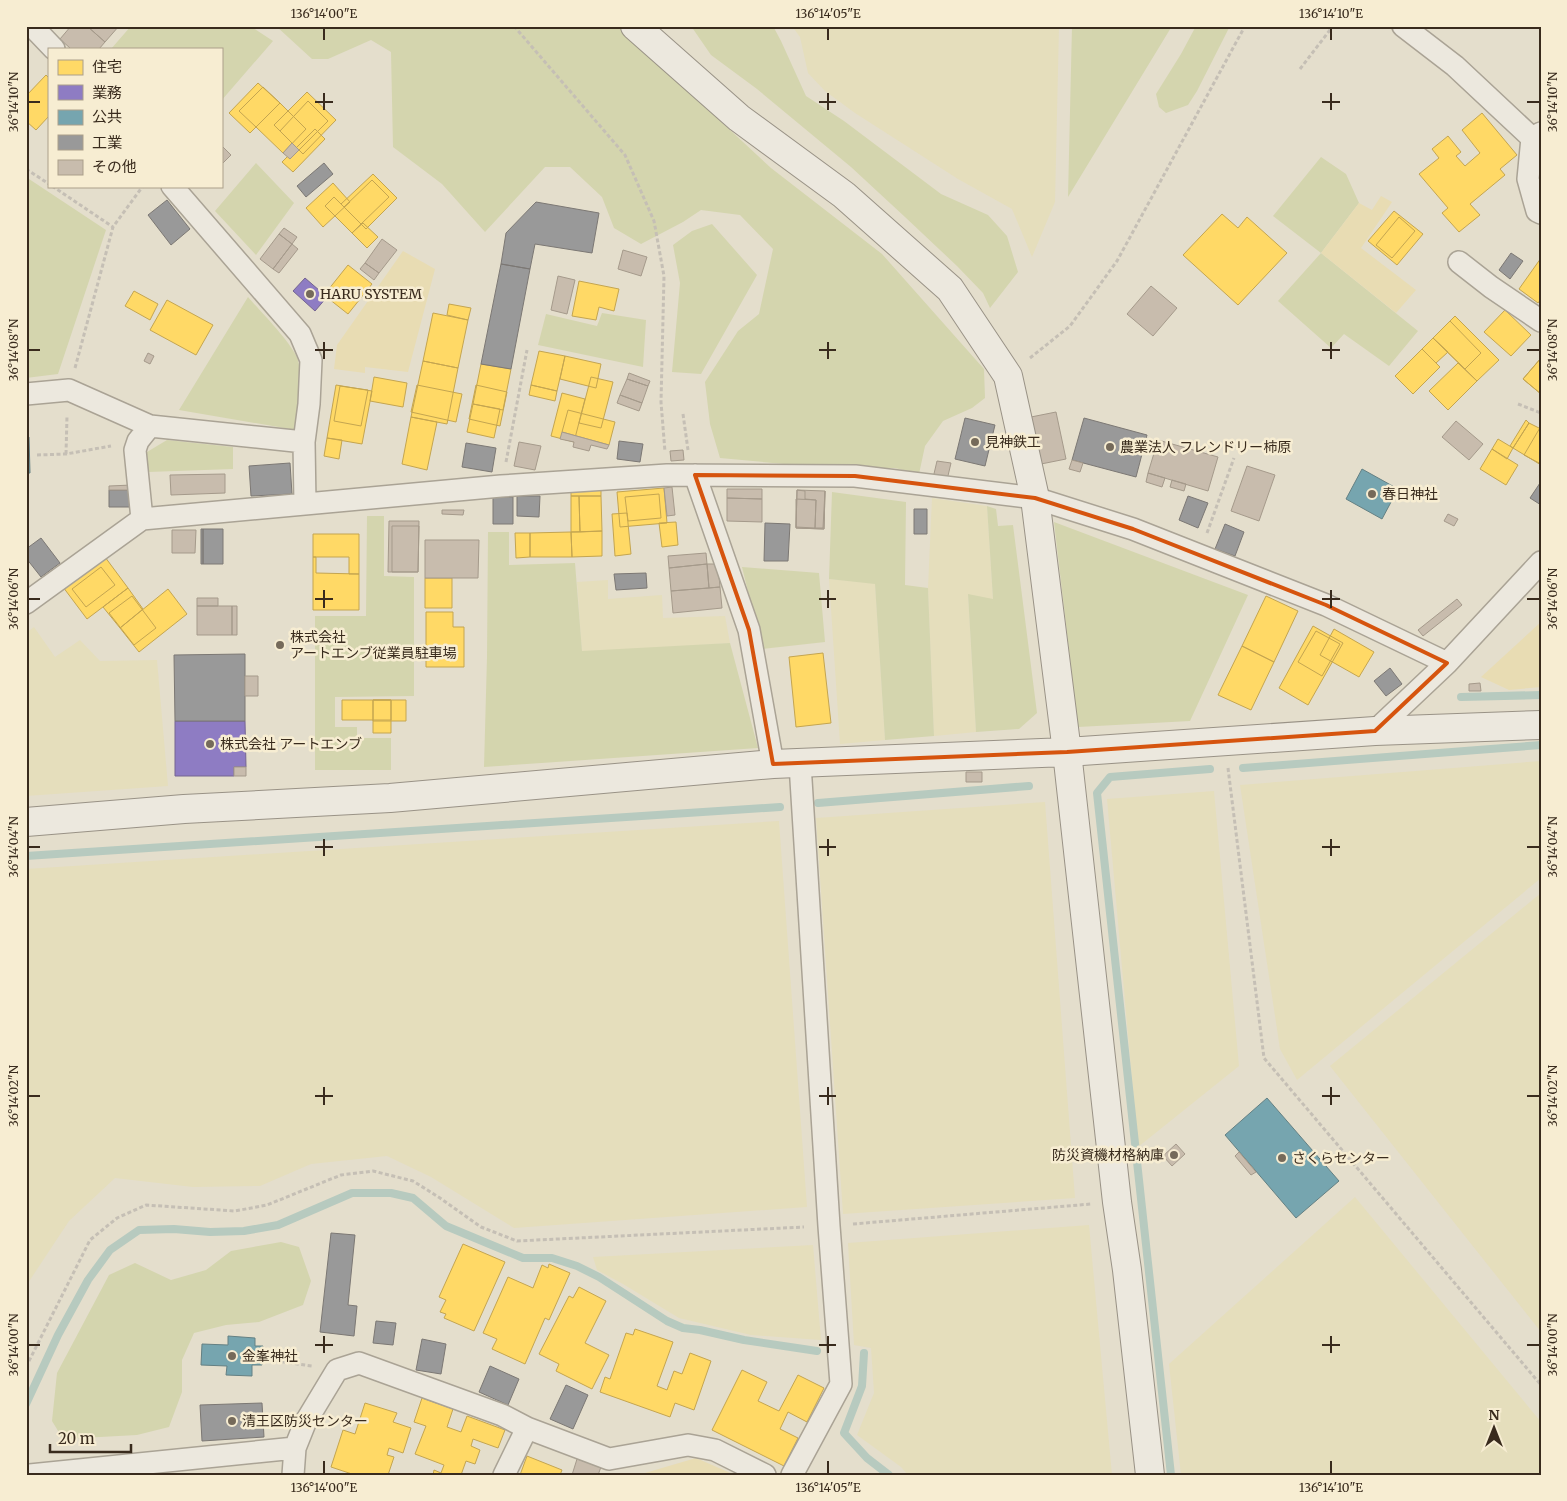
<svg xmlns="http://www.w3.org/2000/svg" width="1567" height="1501" font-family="Merriweather,'Noto Sans JP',serif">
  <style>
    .farmland { fill: #e5debc }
    .green { fill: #d4d5ae }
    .sand { fill: #e8dcb3 }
    .homes { fill: #ffd966; stroke: #c4a550 }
    .offices { fill: #8e7cc3; stroke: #746491 }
    .public { fill: #76a5af; stroke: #648083 }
    .industry { fill: #999; stroke: #7c7874 }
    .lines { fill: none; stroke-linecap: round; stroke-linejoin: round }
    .stream { stroke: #b7cabf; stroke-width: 8 }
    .building { fill: #c8bcad; stroke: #a59a8b }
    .street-casing { stroke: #aaa395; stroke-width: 24 }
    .secondary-casing { stroke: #999286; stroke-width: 30 }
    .path { stroke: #c5bfb5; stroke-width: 3; stroke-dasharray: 4 2.5; stroke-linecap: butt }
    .street { stroke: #ece8de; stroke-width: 21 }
    .secondary { stroke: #ece8de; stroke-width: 28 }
    .marked { fill: none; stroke: #d6540e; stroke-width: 4; stroke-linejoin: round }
    .ticks { fill: none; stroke: #392b1d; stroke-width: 2 }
    .poi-dot { fill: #756a5a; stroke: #f7edd2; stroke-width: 2 }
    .labels { text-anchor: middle; stroke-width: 5; stroke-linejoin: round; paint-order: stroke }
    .poi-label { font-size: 14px; fill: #392b1d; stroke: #f7edd2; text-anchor: start }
    .neatline { fill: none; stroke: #392b1d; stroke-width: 2 }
    .ticks-label { font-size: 12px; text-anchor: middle; fill: #392b1d }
  </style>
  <rect width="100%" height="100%" fill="#e4decc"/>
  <!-- farmland -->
  <path class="farmland" d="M792,26h267l-4,176 -23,55 -20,-48 -54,-30 -103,-66 -30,-22 -17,-18 -8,-36z
    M932,498l55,8 6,94 -25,-5 8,137 -42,4 -6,-148z
    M829,579l46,4 10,157 -45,4z
    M608,580v19l54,-4 1,23 62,-2 5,27 -148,10 -5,-71z
    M34,627l21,30 25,-17 20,21 57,-1 11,126 -142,10v-163z
    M1541,761v117l-244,202 -17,-31 -40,-264z
    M1214,791l25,275 -101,81 -31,-348z
    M1045,802l30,396 -232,16 -27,-396z
    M779,821l28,386 -293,21 -83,-51 -44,-21 -76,8 -51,22 -67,1 -78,-9 -46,43 -43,65v-417z
    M1541,893v439l-211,-266z
    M1355,1197l186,225v53h-360l-12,-111z
    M1089,1225l23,250h-204l-7,-8 -44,-32 17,-42 -3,-45 -17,-3 -6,-102z
    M813,1245l8,95 -70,-5 -72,-17 -56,-34 -26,-14 -4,-13z"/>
  <!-- green -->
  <path class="green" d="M131,26h119l23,15 -52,60v-52h-110z
    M276,26h342l153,142 111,86 102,115 1,29 -13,10 -29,13 -18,25 -6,28 -24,-6h-67l-108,-10 -10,-34 -5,-42 33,-51 21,-17 14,-65 -33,-34 -39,-5 -18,12 -42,22 -27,-16 -12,-31 -32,-30h-25l-60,65 -43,-48 -49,-37 -2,-95 -20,-12 -43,19h-16z
    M691,26h82l8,15 25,55 38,25 97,73 47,21 19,21 11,36 -28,36 -7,-15 -26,-27 -52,-49 -54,-50 -94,-78 -46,-34z
    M1072,26h100l-104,171z
    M1196,26h34l-33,65 -9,14 -22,8 -7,-6 -3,-13 25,-40z
    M1321,157l25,17 13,29 -38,50 97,78 -29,35 -45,-32 -13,14 -53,-47 43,-48 -48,-37z
    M256,163l38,40 -38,52 -41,-44z
    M26,177l80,53 -48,144 -32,4z
    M712,224l45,51 -56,99 -29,-2 8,-89 -7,-38 19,-14z
    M248,297c12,14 45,47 50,63 5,20 -1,50 -2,70l-117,-20z
    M602,313l44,7 -3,47 -105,-22 8,-31 51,12z
    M167,440l66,7v22l-85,3 -1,-20z
    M832,492l74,10 -1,83 23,3 6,148 -49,4 -10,-156 -46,-5z
    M987,506l9,3 2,17 15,-1 24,188 -18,16 -43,3 -8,-138 25,5z
    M367,516h17v60l30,1v119l-79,1v30h22v11h34v32h-76v-154h51z
    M1054,522l194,73 -58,126 -112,6z
    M488,532h21v33l66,-2 7,88 148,-8 28,105 -274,19 3,-110z
    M742,567l77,6 6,69 -63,7z
    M281,1242l18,5 12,34 -8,24 -44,17 -33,3 -32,8 -12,27v32l-13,35 -32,8 -74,4 -11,-18 5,-48 52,-98 26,-12 36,17 35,-10 25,-19z"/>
  <!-- sand -->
  <path class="sand" d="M1381,196l11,6 -31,46 55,42 -20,23 -75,-60 38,-50 13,7z
    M403,251l32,18 -27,103 -43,-5v6l-31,-4 3,-24z
    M1541,622v65l-32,3 -28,-13z
    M696,1458l39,17h-90v-2z"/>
  <!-- homes -->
  <path class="homes" d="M46,75l3,3v38l-13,14 -10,-9v-25z
    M258,83l22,20 -30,30 -21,-20z
    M263,87l17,16 -24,24 -17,-16z
    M307,92l29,28 -33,34 -29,-29z
    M308,101l20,20 -29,29 -19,-19z
    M280,103l26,26 -23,24 -27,-26z
    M1482,113l35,42 -17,14 5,6 -35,29 10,11 -21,17 -17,-19 6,-5 -29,-34 20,-16 -7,-9 16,-13 13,16 -5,4 9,10 15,-13 -18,-23z
    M315,129l10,10 -32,33 -11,-10z
    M373,174l24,24 -31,31 -25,-25z
    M372,180l17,17 -28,27 -17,-17z
    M333,183l17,19 -27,25 -17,-19z
    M334,197l27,27 -9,9 -27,-27z
    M1394,211l29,23 -26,31 -29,-24z
    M1222,214l16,14 9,-11 40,36 -49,52 -55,-50z
    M1399,217l16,14 -23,27 -16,-13z
    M363,223l15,14 -11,11 -15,-15z
    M1541,258v41l-3,4 -19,-14z
    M348,265l24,19 -24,30 -24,-19z
    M579,281l40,8 -5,22 -15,-4 -3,13 -24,-4z
    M134,291l24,13 -8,16 -25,-14z
    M167,300l46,25 -17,30 -46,-25z
    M449,304l22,4 -3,12 -21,-5z
    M1505,310l26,25 -20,21 -27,-24z
    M433,313l35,7 -10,48 -35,-7z
    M1455,316l44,44 -22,21 -44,-43z
    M1450,321l31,32 -16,16 -32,-31z
    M1433,338l15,14 -12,11 -14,-14z
    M1422,349l18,18 -27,27 -18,-18z
    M539,351l26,5 -8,35 -26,-6z
    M565,356l36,8 -5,24 -36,-9z
    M1541,358v36l-18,-15z
    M1541,358v36l-18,-15z
    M423,361l35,7 -11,56 -36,-7z
    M1458,363l19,18 -29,29 -19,-19z
    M481,364l30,5 -8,41 -30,-6z
    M374,377l33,6 -4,24 -33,-6z
    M591,377l22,5 -12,46 -22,-5z
    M336,385l36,6 -10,53 -35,-6z
    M417,385l45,9 -6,28 -45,-10z
    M476,385l31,7 -7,34 -31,-7z
    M531,385l26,6 -2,10 -26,-6z
    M340,386l28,4 -7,36 -27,-5z
    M562,393l23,6 -11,43 -23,-6z
    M473,404l27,5 -6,29 -27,-6z
    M568,410l47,12 -6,23 -47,-13z
    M411,417l26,5 -10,48 -25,-6z
    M1526,420l3,3 -16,25 -3,-2z
    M1529,423l12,6v36l-28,-17z
    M1541,426v38l-17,-9z
    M327,438l15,2 -3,19 -15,-3z
    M1498,439l15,9 -6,11 -15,-10z
    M1492,449l26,16 -12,20 -26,-16z
    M571,487h30v9h-30z
    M664,488l3,35 -47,4 -3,-35z
    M659,494l2,24 -33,3 -3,-24z
    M571,496h8l1,36h-9z
    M579,496h22l1,35 -22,1z
    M627,513l4,41 -16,2 -3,-42z
    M676,522l2,23 -16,2 -3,-24z
    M602,531v25l-30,1 -1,-25z
    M571,532l1,25h-42v-24z
    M515,533h15v24l-14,1z
    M313,534h46v40h-10v-17h-36z
    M105,557l23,31 -41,31 -24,-32z
    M313,557h3v16l43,1v36h-46z
    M101,567l14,18 -29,22 -14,-18z
    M425,578h27v30h-27z
    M128,588l15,21 -23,19 -17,-21z
    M168,589l19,25 -48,38 -19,-24z
    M132,596l24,32 -22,17 -25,-32z
    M1266,596l32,15 -24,51 -32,-16z
    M426,612h27v15h11v40h-38z
    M1313,626l30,17 -35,62 -29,-17z
    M1334,629l40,23 -15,25 -39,-22z
    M1316,631l24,13 -18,32 -24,-14z
    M1242,646l32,16 -23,48 -33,-15z
    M823,653l8,70 -35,4 -7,-70z
    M342,700h49v20h-49z
    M373,700h33v21h-33z
    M373,700h18v33h-18z
    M1259,1132l17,20 -14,12 -17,-19z
    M463,1244l42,18 -31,69 -30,-13 2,-4 -6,-2 6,-12 -7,-3z
    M549,1264l21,9 -21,47 -4,-2 -20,46 -33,-15 5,-10 -14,-6 25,-56 25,11 9,-23 6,3z
    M579,1287l27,14 -21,42 24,12 -17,34 -36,-18 3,-7 -20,-10 30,-58 4,2z
    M635,1329l38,13 -16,44 10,4 7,-19 8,3 8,-21 21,8 -17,49 -19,-7 -5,14 -70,-25 5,-15 5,2 16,-46 7,2z
    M742,1370l25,12 -9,19 21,10 19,-36 26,13 -17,34 -19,-10 -8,17 18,9 -14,28 -72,-36z
    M422,1398l31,11 -6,18 14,5 6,-16 38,14 -7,18 -25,-9 -2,7 9,4 -5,14 -9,-3 -5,14h-28l1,-5 7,3 3,-8 -29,-11 11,-28 -12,-4z
    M365,1403l32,10 -4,9 18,6 -8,25 -14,-5 -2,7 7,2 -6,18h-33l-24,-8 12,-37 12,4z
    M527,1456l35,14 -2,5h-40z"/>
  <!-- offices -->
  <path class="offices" d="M305,278l22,19 -12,14 -22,-20z
    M175,721h70l1,46h-12v9h-59z"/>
  <!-- public -->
  <path class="public" d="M26,437h3l1,36h-4z
    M1362,469l36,20 -16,30 -36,-20z
    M1267,1098l72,83 -43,37 -71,-83z
    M228,1336l27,2v8h8l-1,19h-10v11l-26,-1 1,-9 -26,-1 1,-21 26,1z"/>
  <!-- industry -->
  <path class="industry" d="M324,163l9,11 -27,23 -9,-11z
    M167,200l23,29 -19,16 -23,-30z
    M536,202l63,11 -7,40 -57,-9 -5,25 -29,-5 5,-31z
    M1511,253l12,8 -13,18 -11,-9z
    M501,264l29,5 -19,100 -30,-5z
    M965,418l30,7 -10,41 -30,-7z
    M1084,418l63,17 -11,42 -64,-17z
    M619,441l24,3 -3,18 -23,-3z
    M466,443l30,5 -4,24 -30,-5z
    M290,463l2,31 -41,2 -2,-30z
    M1540,483l1,1v21l-11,-7z
    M109,490h23v17h-23z
    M517,496h23l-1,21 -22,-1z
    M1188,496l20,7 -10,25 -19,-8z
    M493,497h20v27h-20z
    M914,509h13v25h-13z
    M765,523l25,1 -2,37h-24z
    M1225,524l19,8 -9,24 -20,-7z
    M201,529h2v35h-2z
    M203,529h20v35h-20z
    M41,538l19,25 -19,14 -15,-19v-9z
    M646,573l1,15 -31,2 -2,-16z
    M245,654v67h-70l-1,-66z
    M1390,668l12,16 -16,12 -12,-15z
    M331,1233l24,2 -7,70 9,1 -3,30 -34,-4z
    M376,1321l20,2 -3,22 -20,-2z
    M422,1339l24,5 -5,30 -25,-4z
    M490,1366l29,13 -11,26 -29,-13z
    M566,1385l22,10 -15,34 -23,-10z
    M262,1403l2,34 -62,4 -2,-36z"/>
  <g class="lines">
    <!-- stream -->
    <path class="stream" d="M1461,697l80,-2
      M1243,768l298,-23
      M818,803l211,-17
      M26,856l754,-49
      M864,1353l-2,33 -18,47 23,25 22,17
      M26,1404l32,-69 30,-55 22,-30 29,-20 35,-1 36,3 34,-1 34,-6 74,-32h39l22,5 33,28 77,32h29l25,8 22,11 68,44 16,7 17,2 44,10 73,11
      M1171,1475l-74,-682 13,-16 100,-8"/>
  </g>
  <!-- building -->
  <path class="building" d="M71,26h16l18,16 -6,7h-28l-11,-10z
    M87,26h32l-14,16z
    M292,143l7,7 -9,9 -7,-6z
    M221,145l10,10 -10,10z
    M284,228l13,9 -5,7 -13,-10z
    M279,234l13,10 -19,25 -13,-10z
    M382,239l15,11 -18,23 -14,-10z
    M292,244l6,5 -19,24 -6,-4z
    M623,250l24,7 -6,19 -23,-7z
    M365,263l14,10 -5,7 -14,-11z
    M558,276l17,4 -8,34 -16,-4z
    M1151,286l26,22 -24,28 -26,-22z
    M148,353l6,3 -4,8 -6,-3z
    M629,373l21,8 -2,5 -21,-7z
    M627,379l21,7 -6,17 -22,-8z
    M620,395l22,8 -3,8 -22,-8z
    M1056,412l10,47 -25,5 -10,-47z
    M1456,421l27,23 -14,16 -27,-23z
    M562,432l47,13 -2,4 -16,-4 -2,6 -16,-4 1,-5 -14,-3z
    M1158,440l60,17 -10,34 -60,-18z
    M519,442l22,4 -6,24 -21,-4z
    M683,450l1,10 -13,1 -1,-10z
    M1072,460l11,3 -3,9 -11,-3z
    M937,461l14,2 -4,17 -14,-2z
    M1247,466l28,9 -16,46 -28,-10z
    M1148,473l17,5 -3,9 -16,-5z
    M225,474v19l-54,2 -1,-20z
    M1172,480l14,4 -2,7 -14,-4z
    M132,485v5h-23v-4z
    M672,487l3,28 -8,1 -3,-28z
    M727,489h35v10l-35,-1z
    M797,490l28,1 -1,38 -28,-1z
    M797,490l8,1v8l11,1 -1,28h8l2,-37 -1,38 -28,-1z
    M727,498l35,1v23l-35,-1z
    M796,499l20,1 -1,28 -19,-1z
    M442,510h22l-1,5 -21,-1z
    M1448,514l10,5 -4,7 -10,-5z
    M389,521h30l-1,51h-30z
    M392,526h27l-1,46h-26z
    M172,530h24l-1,23h-23z
    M425,540h54l-1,38h-53z
    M706,553l1,11 -38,4 -1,-12z
    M707,564h11l2,23 -11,1z
    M707,564l2,24 -38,3 -2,-23z
    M720,587l2,21 -49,5 -2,-22z
    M197,598h21v8h-21z
    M1457,599l5,6 -39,31 -5,-6z
    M197,606h35v29h-35z
    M232,606h5v29h-5z
    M245,676h13v20h-13z
    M1480,683l1,8h-12v-7z
    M234,767h12v9h-12z
    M966,772h16v10h-16z
    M1176,1144l9,10 -13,12 -9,-10z
    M1239,1152l17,20 -5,3 -16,-19z
    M577,1459l24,8 -3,8h-26z"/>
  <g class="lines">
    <!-- street casing -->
    <g class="street-casing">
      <path id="street" d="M32,26l22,23
        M1403,26l52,40 77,72
        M1541,133l-9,5 -4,41 9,32 4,2
        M172,186l128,148 11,26 -2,44 -5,38 1,62
        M1459,262l32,25 50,34
        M26,394l43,-4 81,36 154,16
        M695,475l54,155 24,134
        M142,519l-7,-69 3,-9 12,-15
        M26,603l116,-84 359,-33 166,-11 188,1 180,22 98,31 193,76 121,58
        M1375,731l72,-68 94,-101
        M30,1475l265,-27 10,-25 32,-53 22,-7 143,52 25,13 82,31 79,-14 27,5 50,25
        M293,1475l2,-27
        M504,1475l23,-47
        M792,1475l49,-91 -12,-158 -29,-462"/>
    </g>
    <!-- secondary casing -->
    <g class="secondary-casing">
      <path id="secondary" d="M635,26l104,92 105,77 106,94 58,87 27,122 32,254 50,450 10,68 23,205
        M26,822l158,-13 206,-11 383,-34 294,-12 308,-21 166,-6"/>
    </g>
    <!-- path -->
    <path class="path" d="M514,26l111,129 29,66 10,55 -3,126 4,50
      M1300,69l33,-43
      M26,169l23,15
      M52,186l61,41
      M1030,358l40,-32 47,-65 128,-235
      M75,368l38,-141 30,-41
      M1518,404l23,9
      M683,414l5,36
      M66,454l1,-38
      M37,455l29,-1 45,-8
      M506,462l21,-112
      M1207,533l27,-75
      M1228,768l36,290 277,327
      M853,1224l238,-20
      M269,1360l43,6
      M26,1367l64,-127 27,-22 29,-13 89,6 32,-6 74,-30 32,-4 40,10 27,17 41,29 36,14 287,-14"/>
    <!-- street -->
    <use href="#street" class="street"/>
    <!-- secondary -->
    <use href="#secondary" class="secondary"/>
  </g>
  <!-- marked area -->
  <path class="marked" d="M695,475l160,1 180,22 98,31 193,76 121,58 -72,68 -308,21 -294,12 -24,-134z"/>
  <!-- ticks -->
  <path class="ticks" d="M324,28v12M828,28v12M1331,28v12M324,93v17M828,93v17M1331,93v17M28,102h12M315,102h18M819,102h17M1322,102h18M1527,102h13M324,342v17M828,342v17M1331,342v17M28,350h12M315,350h18M819,350h17M1322,350h18M1527,350h13M324,590v18M828,590v18M1331,590v18M28,599h12M315,599h18M819,599h17M1322,599h18M1527,599h13M324,839v17M828,839v17M1331,839v17M28,847h12M315,847h18M819,847h17M1322,847h18M1527,847h13M324,1087v18M828,1087v18M1331,1087v18M28,1096h12M315,1096h18M819,1096h17M1322,1096h18M1527,1096h13M324,1336v17M828,1336v17M1331,1336v17M28,1345h12M315,1345h18M819,1345h17M1322,1345h18M1527,1345h13M324,1461v13M828,1461v13M1331,1461v13"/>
  <!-- markers -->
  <g class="poi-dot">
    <circle cx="310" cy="294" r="5"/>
    <circle cx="975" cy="442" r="5"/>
    <circle cx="1110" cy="447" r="5"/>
    <circle cx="1372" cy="494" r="5"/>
    <circle cx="280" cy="645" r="5"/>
    <circle cx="210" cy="744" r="5"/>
    <circle cx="1174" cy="1155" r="5"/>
    <circle cx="1282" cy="1158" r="5"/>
    <circle cx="232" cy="1356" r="5"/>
    <circle cx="232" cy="1421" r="5"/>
  </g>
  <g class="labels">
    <!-- poi labels -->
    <g class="poi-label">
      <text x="320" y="299">HARU SYSTEM</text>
      <text x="985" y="447">見神鉄工</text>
      <text x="1120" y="452">農業法人 フレンドリー柿原</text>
      <text x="1382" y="499">春日神社</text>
      <text x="290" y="642">株式会社<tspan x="290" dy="16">アートエンブ従業員駐車場</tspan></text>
      <text x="220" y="749">株式会社 アートエンブ</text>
      <text x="1164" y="1160" text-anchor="end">防災資機材格納庫</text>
      <text x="1292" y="1163">さくらセンター</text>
      <text x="242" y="1361">金峯神社</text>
      <text x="242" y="1426">清王区防災センター</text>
    </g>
  </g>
  <!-- border -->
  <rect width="1567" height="1501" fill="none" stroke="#f7edd2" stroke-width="55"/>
  <!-- legend -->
  <rect x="48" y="48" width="175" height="140" fill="#f7edd2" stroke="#ab9f8a"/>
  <rect x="58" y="60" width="25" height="15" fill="#ffd966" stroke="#ab9f8a"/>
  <text x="92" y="72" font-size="15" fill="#392b1d">住宅</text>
  <rect x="58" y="85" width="25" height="15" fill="#8e7cc3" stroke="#ab9f8a"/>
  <text x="92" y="98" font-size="15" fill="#392b1d">業務</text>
  <rect x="58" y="110" width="25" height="15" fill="#76a5af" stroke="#ab9f8a"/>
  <text x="92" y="122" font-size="15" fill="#392b1d">公共</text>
  <rect x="58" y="135" width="25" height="15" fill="#999999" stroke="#ab9f8a"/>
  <text x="92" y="148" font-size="15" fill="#392b1d">工業</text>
  <rect x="58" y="160" width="25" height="15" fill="#c8bcad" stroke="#ab9f8a"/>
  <text x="92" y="172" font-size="15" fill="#392b1d">その他</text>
  <!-- north arrow -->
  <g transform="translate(1494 1428)" stroke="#f7edd2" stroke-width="4" paint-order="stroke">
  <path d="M0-4L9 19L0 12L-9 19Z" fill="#392b1d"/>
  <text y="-8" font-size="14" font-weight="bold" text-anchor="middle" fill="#392b1d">N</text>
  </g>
  <!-- scale -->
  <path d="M50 1444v8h81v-8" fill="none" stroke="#392b1d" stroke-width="2.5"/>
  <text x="58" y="1444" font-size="15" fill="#392b1d" stroke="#f7edd2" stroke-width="4" paint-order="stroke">20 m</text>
  <rect x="28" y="28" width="1512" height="1446" class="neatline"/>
  <g class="ticks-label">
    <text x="324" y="18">136°14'00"E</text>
    <text x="828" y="18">136°14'05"E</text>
    <text x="1331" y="18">136°14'10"E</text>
    <text transform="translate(14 102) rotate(-90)" y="4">36°14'10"N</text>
    <text transform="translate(1553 102) rotate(-90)" y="4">36°14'10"N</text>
    <text transform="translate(14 350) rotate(-90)" y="4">36°14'08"N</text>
    <text transform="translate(1553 350) rotate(-90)" y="4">36°14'08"N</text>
    <text transform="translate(14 599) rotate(-90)" y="4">36°14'06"N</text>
    <text transform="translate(1553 599) rotate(-90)" y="4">36°14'06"N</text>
    <text transform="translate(14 847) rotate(-90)" y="4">36°14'04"N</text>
    <text transform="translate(1553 847) rotate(-90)" y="4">36°14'04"N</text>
    <text transform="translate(14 1096) rotate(-90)" y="4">36°14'02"N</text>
    <text transform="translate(1553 1096) rotate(-90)" y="4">36°14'02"N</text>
    <text transform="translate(14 1345) rotate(-90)" y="4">36°14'00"N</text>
    <text transform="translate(1553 1345) rotate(-90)" y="4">36°14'00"N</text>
    <text x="324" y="1492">136°14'00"E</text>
    <text x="828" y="1492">136°14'05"E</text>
    <text x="1331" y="1492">136°14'10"E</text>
  </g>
</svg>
